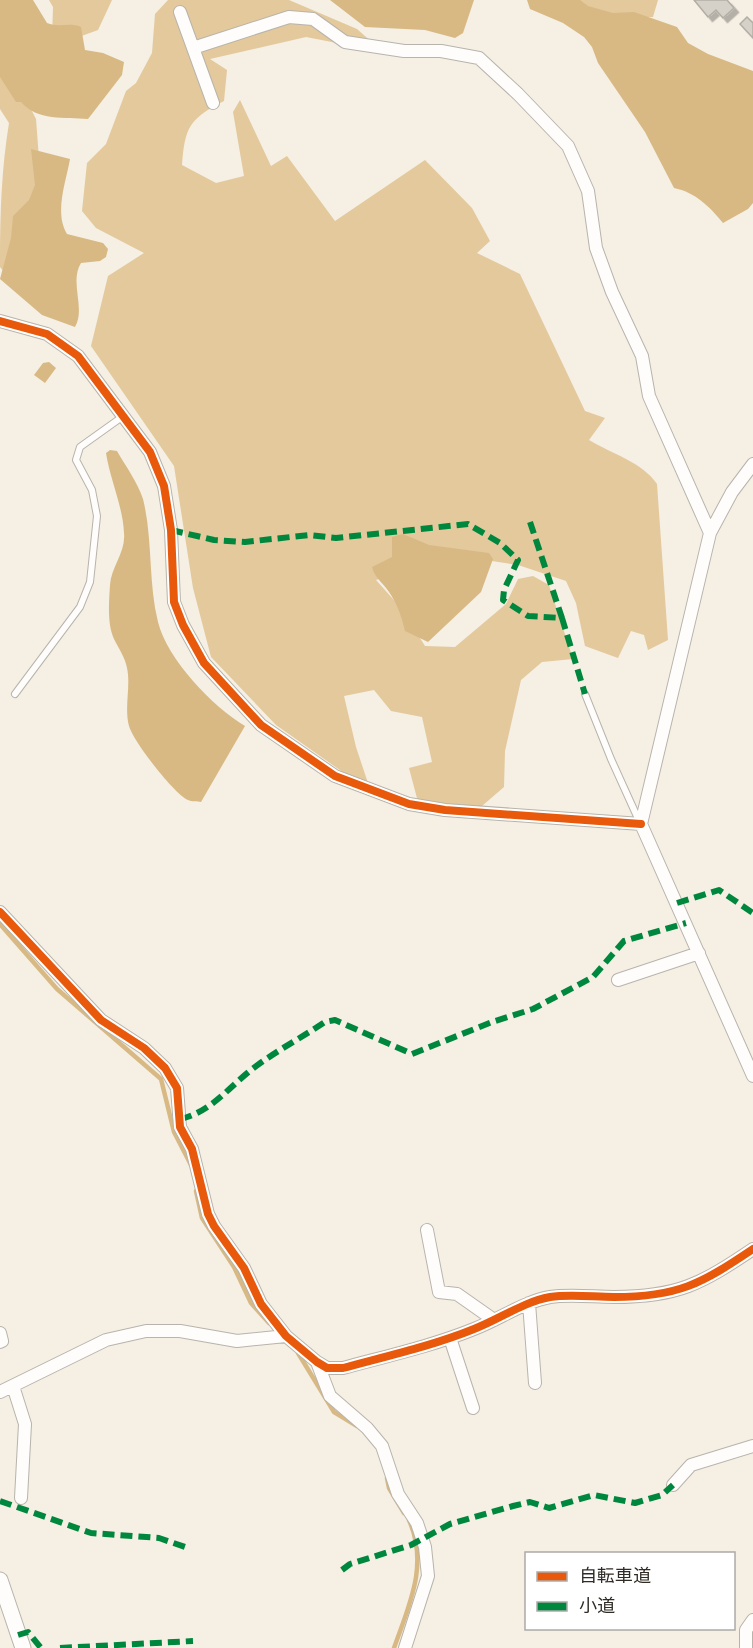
<svg xmlns="http://www.w3.org/2000/svg" width="753" height="1648" font-family="'Golos Text','Noto Sans JP',sans-serif">
  <style>
    .forest { fill: #e3c99c }
    .water { fill: #d8b983 }
    .lines { fill: none; stroke-linecap: round; stroke-linejoin: round }
    .stream { stroke: #d8b983; stroke-width: 4.5 }
    .building { fill: #d6d1c8; stroke: #b2aea5; stroke-width: 1.5; filter: url(#shadow) }
    .service-casing { stroke: #b8b4ac; stroke-width: 8 }
    .minor-casing { stroke: #b8b4ac; stroke-width: 14 }
    .tertiary-casing { stroke: #b8b4ac; stroke-width: 17 }
    .service { stroke: #fefdfb; stroke-width: 6 }
    .minor { stroke: #fefdfb; stroke-width: 12 }
    .tertiary { stroke: #fefdfb; stroke-width: 15 }
    .quiet { stroke: #00873e; stroke-width: 6; stroke-dasharray: 12 6; stroke-linecap: butt }
    .cycleway-casing { stroke: #fff; stroke-width: 11 }
    .cycleway { stroke: #e8590c; stroke-width: 8 }
  </style>
  <defs>
    <filter id="shadow"><feDropShadow dx="4.5" dy="4.5" stdDeviation="0" flood-color="#0004"/></filter>
  </defs>
  <rect width="100%" height="100%" fill="#f5efe4"/>
  <!-- forest -->
  <path class="forest" d="M49,0h63l-14,30 -33,12 -13,-3 1,-32z
    M168,0h121l68,29 26,23 -77,-15 -96,22 17,11 -3,31c-35,18 -39,26 -42,64l34,18 28,-7 -11,-64 7,-12 31,66 16,-10 48,65 90,-61 47,48 18,33 -13,12 43,21 65,137 20,7 -16,22c23,14 53,22 68,44l11,156 -20,10 -4,-15 -13,-4 -13,27 -33,-12 -9,-43 -10,-22 -48,-16 -86,-13 -29,20 -27,8 25,28 24,38 30,1 51,-43 12,-25 15,-3 16,9 24,74 -31,3 -21,18 -16,71 -1,36 -29,25 -57,-10 -9,-34 23,-6 -10,-45 -31,-6 -17,-21 -30,6 12,51 15,45 -95,-67 -65,-68 -18,-69 -19,-122 -83,-120 17,-70 36,-23 -48,-25 -14,-17 5,-48 19,-19 20,-53 10,-8 16,-30 3,-39z
    M575,0h83l-5,17 -56,1z
    M0,6l1,44 35,69 3,40 9,33 -43,81 -5,-6c0,-49 1,-95 9,-144l-9,-14z"/>
  <!-- water -->
  <path class="water" d="M0,0h33l14,23c12,5 23,-1 34,4l4,23 18,3 21,9 -2,13 -34,44c-23,-2 -51,2 -67,-17h-5l-16,-25z
    M330,0h144l-11,33 -8,5 -30,-8 -60,-3z
    M527,0h53l8,6 25,7 21,-1 43,15 11,16 20,11 45,17v132l-5,6 -25,14c-13,-16 -28,-31 -49,-35l-29,-56 -47,-69 -6,-16 -8,-10 -21,-14 -33,-14z
    M31,149l39,10c-4,23 -16,54 -3,75l36,9 5,6 -2,8 -6,4 -19,2c-12,19 5,45 -6,64l-33,-12 -42,-36 11,-41 2,-22 16,-16 6,-15z
    M49,362l7,6 -11,15 -11,-8 9,-12z
    M110,450l7,1c8,14 21,32 26,48 10,40 5,83 15,123 9,37 55,85 87,104l-44,76c-3,-1 -10,0 -13,-2 -14,-6 -55,-59 -59,-74 -5,-19 2,-40 -2,-58 -2,-11 -8,-19 -13,-29 -7,-15 -5,-37 -4,-54 1,-18 16,-33 14,-52 -1,-26 -14,-54 -18,-80z
    M403,534l26,11 60,8 4,6 -12,33 -53,50 -23,-11c-3,-13 -7,-25 -14,-36 -6,-11 -16,-16 -19,-28l20,-10v-20z"/>
  <g class="lines">
    <!-- stream -->
    <path class="stream" d="M0,924l57,65 104,90 13,53 17,33
      M196,1191l6,27 32,49 17,36 18,20
      M298,1353l36,59 23,14
      M387,1478l2,10 15,25
      M394,1648c15,-43 35,-83 15,-128"/>
  </g>
  <!-- building -->
  <path class="building" d="M694,0h33l7,8 -11,10 -7,-8 -8,7z
    M747,17l6,6v15l-13,-14z"/>
  <g class="lines">
    <!-- service casing -->
    <g class="service-casing">
      <path id="service" d="M15,694l65,-87 10,-25 7,-66 -5,-26 -16,-30 4,-13 42,-30
        M585,694l26,65 29,64"/>
    </g>
    <!-- minor casing -->
    <g class="minor-casing">
      <path id="minor" d="M180,12l33,91
        M193,48l96,-31 24,2 32,23 59,9h37l38,7 39,36 50,52 20,45 8,57 16,44 30,64 7,40 61,137
        M0,321l47,13 31,22 72,96 14,34 7,44 3,72 9,23 21,38 57,62 74,51 74,28 36,6 196,14
        M753,464l-21,28 -22,41 -69,291 112,252
        M0,912l101,108 43,28 21,20 12,20 3,39 12,22 16,65 6,12 30,42 17,36 25,32 31,26 10,6h16c44,-12 89,-22 131,-39 26,-10 49,-27 76,-32 20,-3 44,0 64,0 64,0 87,-13 139,-48
        M618,980l81,-27
        M427,1230l12,62 18,2 37,26
        M529,1303l6,80
        M0,1333l2,8 -2,1
        M450,1338l23,70
        M317,1362l13,34 37,32 15,18 16,48 19,29 8,24 3,29 -23,72
        M13,1386l12,38 -4,74
        M0,1392l106,-52 40,-9h34l57,10 49,-5
        M673,1485l18,-20 62,-19
        M746,1648v-18l7,-10"/>
    </g>
    <!-- tertiary casing -->
    <g class="tertiary-casing">
      <path id="tertiary" d="M0,1580l23,68"/>
    </g>
    <!-- service -->
    <use href="#service" class="service"/>
    <!-- minor -->
    <use href="#minor" class="minor"/>
    <!-- tertiary -->
    <use href="#tertiary" class="tertiary"/>
    <!-- quiet -->
    <path class="quiet" d="M530,522l32,96
      M171,530l43,10 31,2 64,-7 27,3 132,-14 32,19 18,17 -14,30 -1,10 25,16 34,2 23,76
      M677,903l42,-13 34,23
      M180,1119c31,-7 47,-30 71,-49 23,-18 50,-32 74,-48l10,-2 77,34 80,-32 41,-13 60,-32 31,-36 62,-18
      M0,1501l91,32 68,5 29,10
      M342,1570l8,-6 61,-19 39,-21 63,-18 17,-4 19,6 45,-13 41,8 27,-8 11,-10
      M18,1635l10,-3 13,16
      M60,1648l133,-7"/>
    <!-- cycleway casing -->
    <g class="cycleway-casing">
      <path id="cycleway" d="M0,321l47,13 31,22 72,96 14,34 7,44 3,72 9,23 21,38 57,62 74,51 74,28 36,6 196,14
        M0,912l101,108 43,28 21,20 12,20 3,39 12,22 16,65 6,12 30,42 17,36 25,32 31,26 10,6h16c44,-12 89,-22 131,-39 26,-10 49,-27 76,-32 20,-3 44,0 64,0 64,0 87,-13 139,-48"/>
    </g>
    <!-- cycleway -->
    <use href="#cycleway" class="cycleway"/>
  </g>
  <!-- legend -->
  <rect x="525" y="1552" width="210" height="78" fill="#ffffff" stroke="#acaba8" stroke-width="1.5"/>
  <rect x="537" y="1572" width="30" height="9" fill="#e8590c" stroke="#acaba8" stroke-width="1.5"/>
  <text x="579" y="1582" font-size="18" fill="#302c25">自転車道</text>
  <rect x="537" y="1602" width="30" height="9" fill="#00873e" stroke="#acaba8" stroke-width="1.5"/>
  <text x="579" y="1612" font-size="18" fill="#302c25">小道</text>
</svg>
